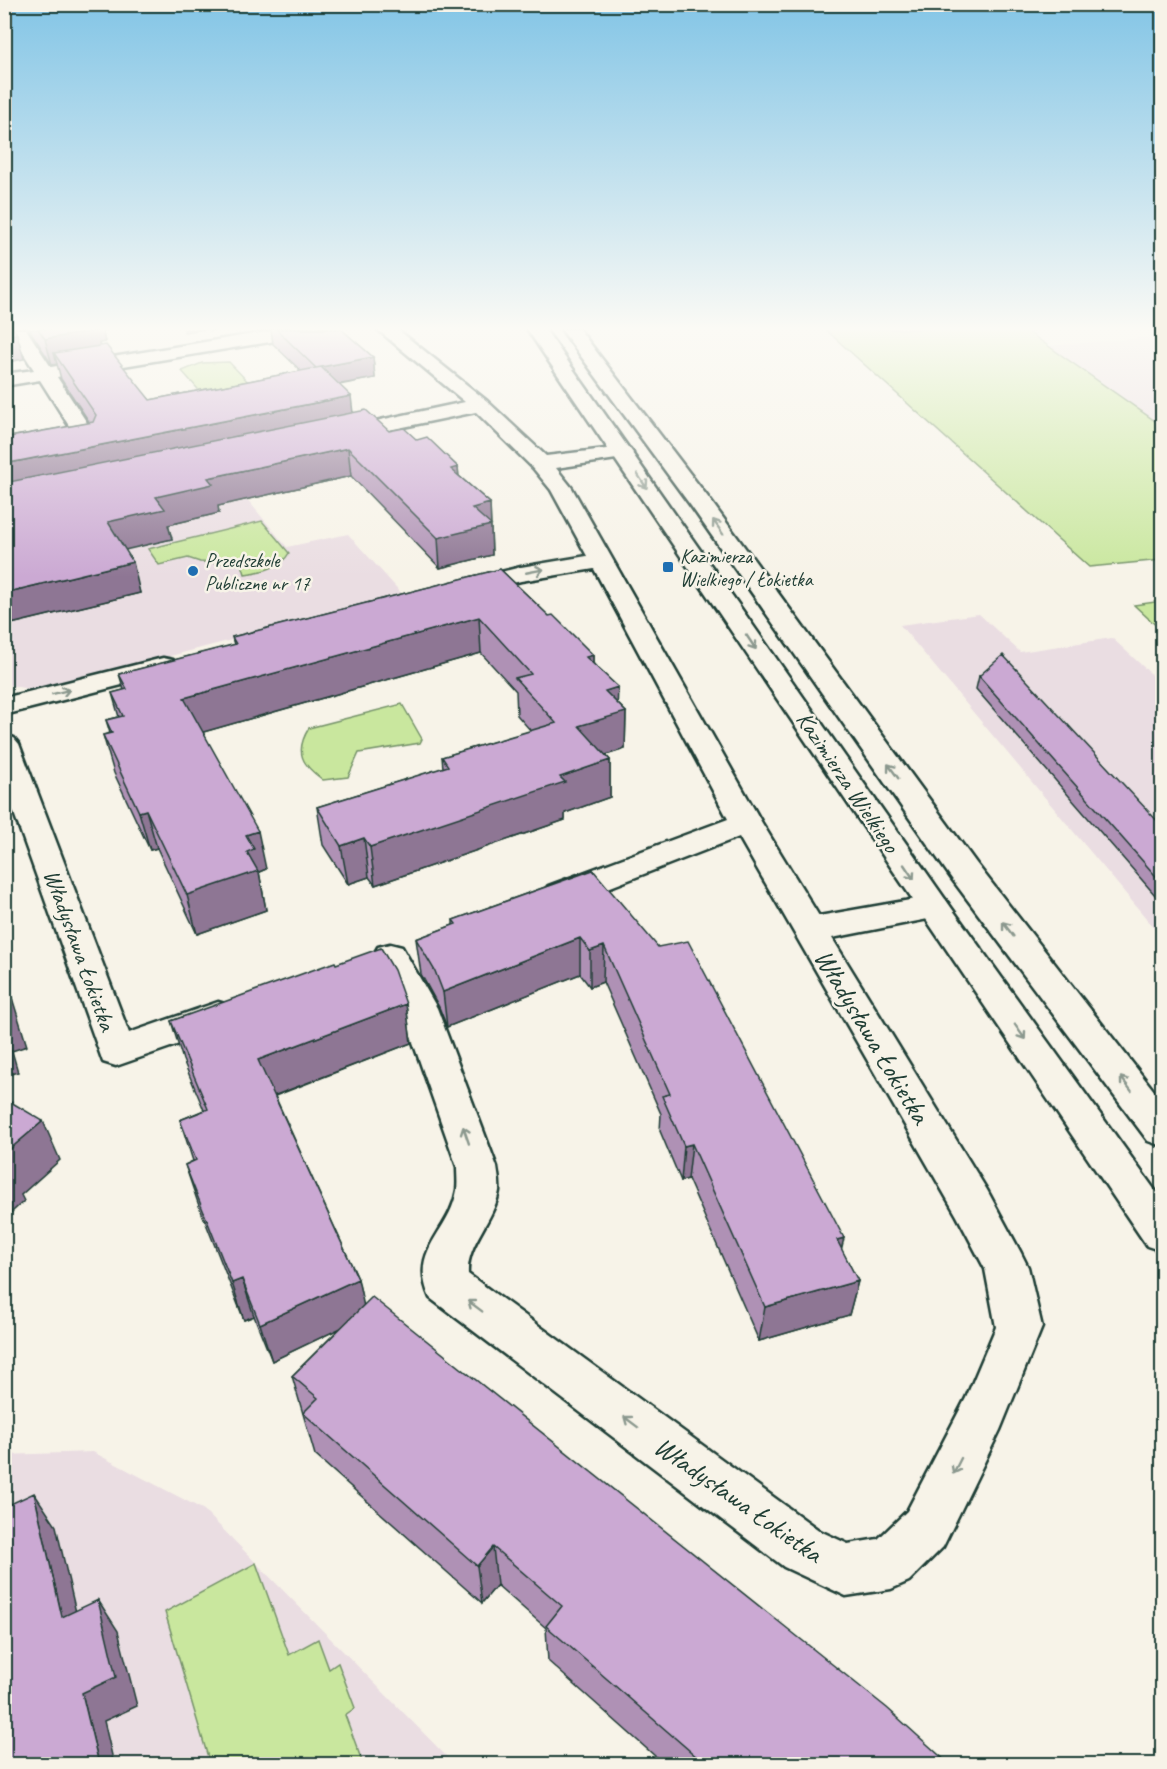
<svg xmlns="http://www.w3.org/2000/svg" width="1167" height="1769" font-family="Caveat,sans-serif">
  <style>
    .built { fill: #eadde2 }
    .green { fill: #c9e79e; stroke: #749269; stroke-width: 1.5 }
    .lines { fill: none; stroke-linecap: round; stroke-linejoin: round }
    .minor-casing { stroke: #1f3d34; stroke-width: 5 }
    .secondary-casing { stroke: #1f3d34; stroke-width: 5 }
    .minor { fill: #f7f3e8; fill-rule: evenodd }
    .secondary { fill: #f7f3e8; fill-rule: evenodd }
    .wall { fill: #af91b5; stroke: #1f3d34; stroke-width: 1.5 }
    .shaded-wall { fill: #8e7694; stroke: #1f3d34; stroke-width: 1.5 }
    .building { fill: #cba9d3; stroke: #1f3d34; stroke-width: 1.5 }
    .oneway { stroke: #8b988e }
    .poi-dot { fill: #1f6fb2; stroke: #f7f3e8; stroke-width: 2 }
    .labels { text-anchor: middle; stroke-width: 5; stroke-linejoin: round; paint-order: stroke }
    .far-poi-label { font-size: 20px; fill: #1f3d34; stroke: #f7f3e8; text-anchor: start }
    .street-label { font-size: 24px; fill: #1f3d34; stroke: #f7f3e8 }
    .near-street-label { font-size: 28px; fill: #1f3d34; stroke: #f7f3e8 }
  </style>
  <rect width="100%" height="100%" fill="#f7f3e8"/>
  <filter id="ink" filterUnits="userSpaceOnUse"><feTurbulence type="fractalNoise" baseFrequency=".0167" numOctaves="2"/><feDisplacementMap in="SourceGraphic" scale="12" xChannelSelector="R" yChannelSelector="G"/><feConvolveMatrix kernelMatrix="1 2 1 2 8 2 1 2 1" color-interpolation-filters="sRGB"/></filter>
  <g filter="url(#ink)">
    <!-- built -->
    <path class="built" d="M1148,329h14v97l-114,-80 102,-9z
      M225,473l62,74 61,-13 55,61 -366,96 -32,-7 -1,-174z
      M979,614l41,38 92,-14 50,46v253l-262,-312z
      M93,1452l111,58 250,254h-449l-1,-309z"/>
    <!-- green -->
    <path class="green" d="M825,329h199l138,97v134l-73,7z
      M229,362l23,24 -48,10 -22,-25 20,-8z
      M262,521l27,32c-8,15 -28,19 -44,21l-3,-10 -42,-2 -12,-4 -29,7 -11,-16z
      M1162,601v30l-28,-26z
      M402,704l20,35 -2,4 -61,10 -11,24 -25,3c-21,-15 -29,-28 -14,-52z
      M256,1563l33,92 29,-16 11,30 9,-6 17,45 -10,7 18,49h-153l-45,-152z"/>
    <g class="lines">
      <!-- minor casing -->
      <g class="minor-casing">
        <path id="minor" d="M8,329h18l25,38 234,-38h42l-9,5 -261,43 44,67 -3,4 -7,2 -87,17v-12l74,-15 -38,-60 -36,6v-12l30,-4z
          M377,329h20l90,72 59,55 77,-9 7,2 3,4 -3,4 -74,11 16,20 190,335 57,93 114,-20 12,3 5,8 -5,8 -12,3 -101,20 155,252 34,63 7,14 14,60 -42,103 -57,117 -34,34 -18,8 -45,7 -62,-29 -354,-269c-22,-49 20,-65 27,-108 1,-7 0,-16 0,-23l-56,-159 -28,-52 5,-9 12,-3 12,3 35,61 60,159c1,8 3,16 2,24 -5,30 -33,53 -31,83l352,257 28,13 30,-5 29,-28 59,-113 30,-71 -11,-58 -28,-53 -218,-379 -167,65 -12,3 -12,-3 -5,-8 5,-8 180,-67 -134,-250 -73,12 -56,14 -9,-2 -3,-5 3,-5 65,-16 66,-11 -36,-66 -18,-22 -57,-56 -136,28 -7,-2 -3,-4 3,-4 132,-28z
          M163,658l10,2 3,6 -3,6 -169,43v-17z
          M4,735l10,3 5,6 110,289 89,-31 13,4 5,10 -5,10 -115,40 -13,-4 -99,-277z"/>
      </g>
      <!-- secondary casing -->
      <g class="secondary-casing">
        <path id="secondary" d="M527,329h18l400,570 217,301v51l-15,-5z
          M561,329h18l128,167 269,367 186,238v45l-14,-5 -196,-262 -261,-373z"/>
      </g>
      <!-- minor -->
      <use href="#minor" class="minor"/>
      <!-- secondary -->
      <use href="#secondary" class="secondary"/>
    </g>
    <!-- wall -->
    <path class="wall" d="M29,329h73l3,13 -6,1v3l51,54 151,-29 -28,-27 -2,-15h70l32,28 2,21 -36,7 14,27 36,19 28,9 41,27 1,9 31,27 2,52 -52,13 -89,-92 -133,30 1,7 -51,12 4,14 -47,10 15,44 -129,31 -7,-13v-173l86,-15 -29,-44 -4,-15 -5,1z
      M500,569l49,47 44,39v8l25,41 8,8 -1,37 -19,6 4,5v37l-45,16v7l-190,65 -6,-8 -21,7 -25,-39 -6,-38 126,-39 -1,-11 89,-26 -14,-16 -1,-24 -35,-38 -278,79 63,137 -7,3 7,38 -69,24 -40,-86 -7,2 -36,-77 -11,-38 7,-2 -4,-13 13,-3 -7,-24 12,-3 -5,-16 115,-29 -2,-8z
      M979,676l183,150v77l-186,-214z
      M593,870l248,379 17,32 -9,34 -90,26 -71,-162 -7,2 -21,-50 1,-17 -58,-132 -13,5 -10,-13 -133,53 -8,-20 -18,-33 -5,-35 37,-14v-5z
      M336,964l70,40 5,39 -136,53 83,183 5,26 586,459h-285l-116,-103 -2,-33 -49,-43 -15,18 -167,-148 -23,-79 48,-48 -68,33 -18,-45 -10,4 -46,-117 -13,-38 8,-4 -13,-41 24,-10 -21,-50 -12,-39z"/>
    <!-- shaded-wall -->
    <path class="shaded-wall" d="M89,329h13l3,13 -6,1 3,13 -48,-3 3,11 -5,1 -7,-26z
      M184,329h24l-24,3z
      M209,329h15l-14,2z
      M17,334l7,25 -20,4v-27z
      M373,357l2,21 -56,10 -3,-20z
      M351,396l3,26 -350,73v-31z
      M348,448l3,28 -133,30 1,7 -51,12 4,14 -56,13 -8,-30 48,-25 52,-19z
      M458,467l2,29 -9,-27z
      M490,503l2,52 -52,13 -2,-30 34,-30z
      M133,562l7,31 -129,31 -7,-18v-13z
      M479,617l2,36 -288,82 -9,-37z
      M593,655v36l-7,-34z
      M618,687l-1,27 9,-2 -1,37 -45,14 -1,-37 26,-35z
      M610,760v37l-45,16v7l-190,65 -5,-38 190,-70z
      M146,810l11,38 -7,2 -11,-38z
      M258,831l8,38 -7,3 7,38 -69,24 -10,-39 60,-43 -1,-17z
      M364,838l5,39 -21,7 -7,-38z
      M580,938v36l-133,53 -4,-35z
      M604,946l-1,36 -13,5v-36z
      M4,972l23,74 -15,5 6,21 -14,4z
      M406,1004l5,39 -143,55 -10,-38z
      M43,1121l17,39 -39,35 3,6 -20,18v-65z
      M692,1144l-4,35 -7,2 3,-35z
      M844,1238l-8,35 1,-33z
      M242,1279l12,37 -10,4 -12,-37z
      M358,1279l8,37 -94,45 -12,-37z
      M858,1281l-9,34 -90,26 6,-34z
      M34,1493l22,33 28,121 -22,-30z
      M493,1547l4,38 -15,18 -5,-37z
      M98,1600l20,31 19,75 -33,15 10,43h-15l-17,-71z"/>
    <!-- building -->
    <path class="building" d="M4,329h10l3,5 -13,2z
      M38,329h56l2,2 -51,8z
      M276,329h65l32,28 -57,11z
      M106,345l44,55 171,-33 30,29 -347,68v-26l89,-16 3,-7 -42,-62z
      M366,410l23,21 15,-3 13,12 10,-3 31,30 -7,2 39,34 -18,5 19,17 -53,13 -90,-90 -140,30 5,6 -57,13 9,12 -57,13 25,40 -129,31v-110z
      M500,569l49,47 4,-1 40,40 -7,2 32,30 -13,4 21,21 -47,14 31,34 -50,17 5,5 -195,65 -6,-9 -23,8 -24,-39 131,-41 -6,-9 114,-34 -41,-45 16,-4 -52,-57 -295,81 74,133 -12,4 8,14 -7,3 11,19 -71,24 -41,-85 -7,2 -36,-77 9,-2 -6,-13 17,-4 -11,-23 15,-4 -8,-15 117,-30 -4,-7z
      M1003,655l159,171v57l-183,-207z
      M593,870l65,77 30,-6 156,297 -7,2 21,41 -93,26 -73,-163 -8,2 -22,-50 8,-2 -66,-148 -14,5 -10,-13 -137,54 -8,-21 -19,-32 40,-15 -3,-4z
      M381,948l13,22 12,34 -148,56 100,219 -98,45 -18,-45 -10,4 -47,-118 11,-5 -16,-40 28,-11 -37,-88 164,-59 1,2z
      M4,989l6,18 -6,2z
      M4,1098l39,23 -39,33z
      M372,1297l515,411 62,56h-244l-159,-138 16,-20 -69,-59 -16,19 -174,-153 15,-15 -26,-22z
      M34,1493l28,124 36,-17 18,77 -34,16 17,71h-95v-257z"/>
    <!-- one-way arrows -->
    <defs><path id="oneway-shaft" d="M-6 0H5M1.5-3L5.5 0L1.5 3" fill="none" stroke-width="1.6" stroke-linecap="round" stroke-linejoin="round" transform="scale(1.5)"/></defs>
    <g class="oneway">
      <use href="#oneway-shaft" transform="translate(642 481) rotate(57)"/>
      <use href="#oneway-shaft" transform="translate(718 527) rotate(-125)"/>
      <use href="#oneway-shaft" transform="translate(535 571) rotate(-11)"/>
      <use href="#oneway-shaft" transform="translate(751 642) rotate(56)"/>
      <use href="#oneway-shaft" transform="translate(61 692) rotate(-14)"/>
      <use href="#oneway-shaft" transform="translate(893 771) rotate(-126)"/>
      <use href="#oneway-shaft" transform="translate(909 872) rotate(56)"/>
      <use href="#oneway-shaft" transform="translate(1008 929) rotate(-127)"/>
      <use href="#oneway-shaft" transform="translate(1020 1032) rotate(55)"/>
      <use href="#oneway-shaft" transform="translate(1126 1084) rotate(-128)"/>
      <use href="#oneway-shaft" transform="translate(466 1135) rotate(-109)"/>
      <use href="#oneway-shaft" transform="translate(475 1306) rotate(-143)"/>
      <use href="#oneway-shaft" transform="translate(631 1422) rotate(-143)"/>
      <use href="#oneway-shaft" transform="translate(957 1466) rotate(117)"/>
    </g>
  </g>
  <!-- sky -->
  <linearGradient id="sky" x2="0" y2="1"><stop stop-color="#83c5e6"/><stop offset="0.57" stop-color="#fbfaf5"/><stop offset="1" stop-color="#fbfaf5" stop-opacity="0"/></linearGradient>
  <rect width="1167" height="577" fill="url(#sky)"/>
  <!-- markers -->
  <g class="poi-dot">
    <rect x="662" y="561" width="12" height="12" rx="3"/>
    <circle cx="193" cy="571" r="6"/>
  </g>
  <g class="labels">
    <!-- far-poi labels -->
    <g class="far-poi-label">
      <text x="680" y="563">Kazimierza<tspan x="680" dy="23">Wielkiego / Łokietka</tspan></text>
      <text x="205" y="567">Przedszkole<tspan x="205" dy="23">Publiczne nr 17</tspan></text>
    </g>
    <!-- street labels -->
    <g class="street-label">
      <text transform="translate(848 782) rotate(56)" y="8">Kazimierza Wielkiego</text>
      <text transform="translate(80 950) rotate(70)" y="8">Władysława Łokietka</text>
    </g>
    <!-- near-street labels -->
    <g class="near-street-label">
      <text transform="translate(873 1036) rotate(59)" y="10">Władysława Łokietka</text>
      <text transform="translate(739 1499) rotate(35)" y="10">Władysława Łokietka</text>
    </g>
  </g>
  <!-- margin -->
  <rect width="1167" height="1769" fill="none" stroke="#f7f3e8" stroke-width="24"/>
  <rect x="12" y="12" width="1143" height="1745" fill="none" stroke="#1f3d34" stroke-width="2" filter="url(#ink)"/>
</svg>
